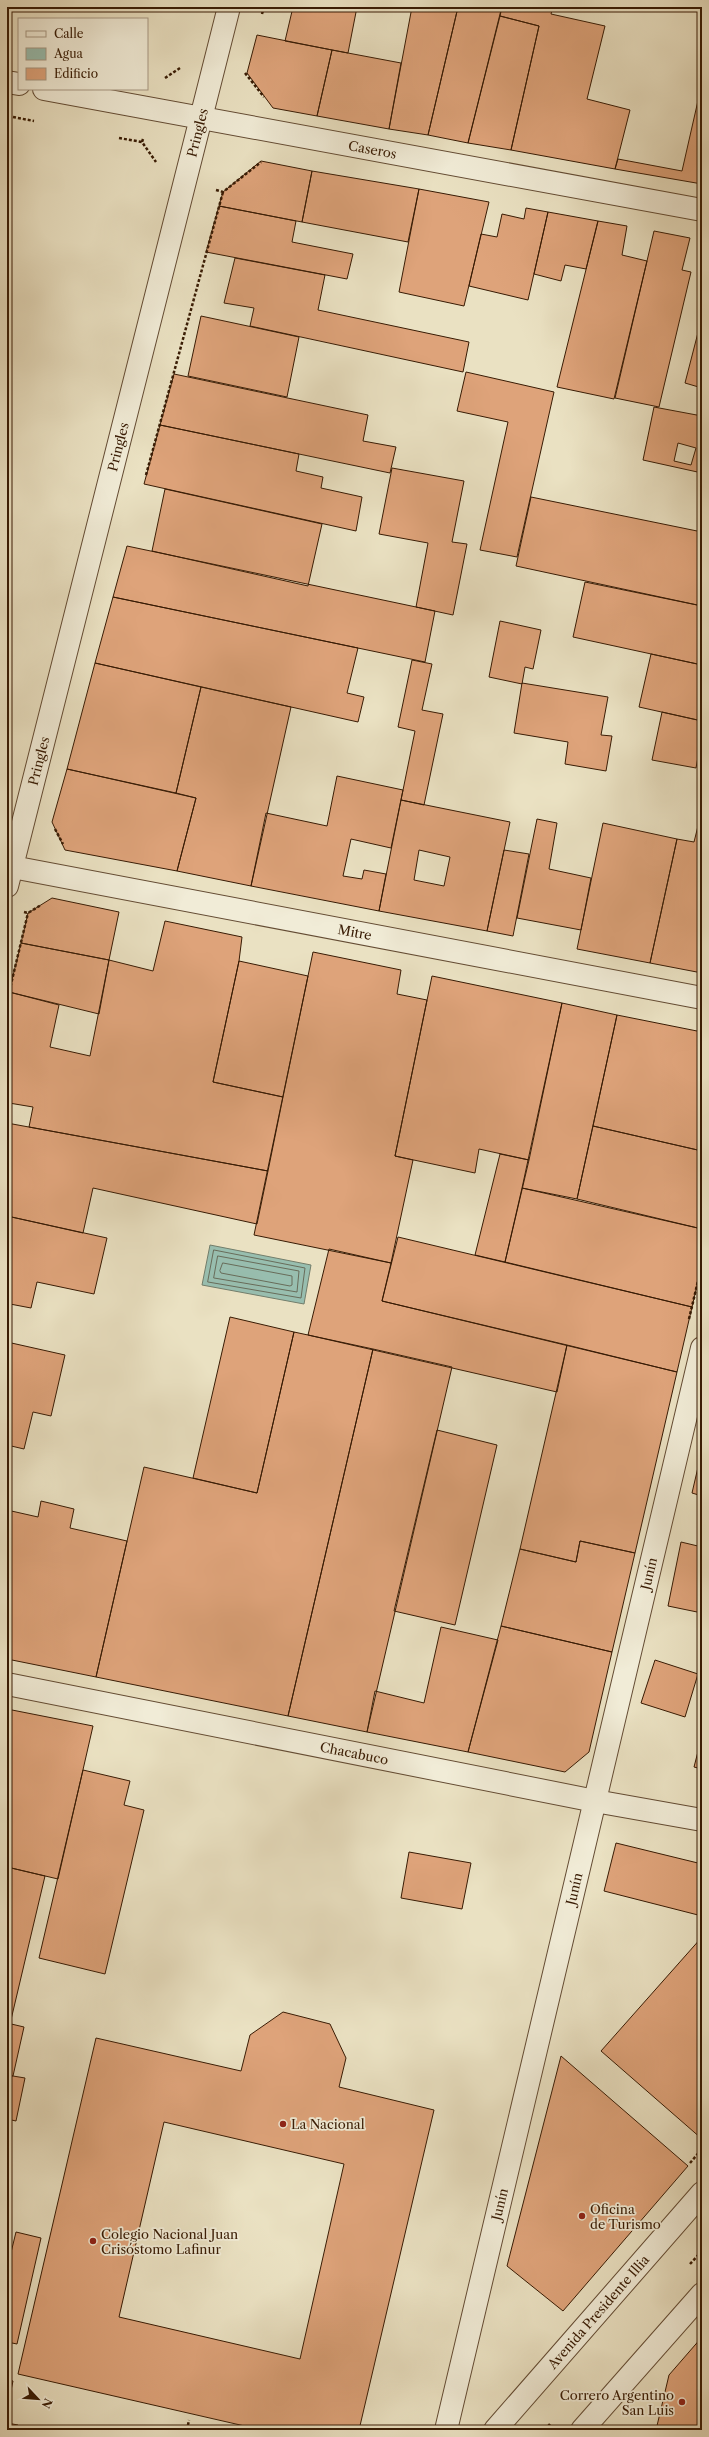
<svg xmlns="http://www.w3.org/2000/svg" width="709" height="2437" font-family="'Libre Caslon Text',serif">
  <style>
    .water { fill: #98beaf; stroke: #727d6b }
    .lines { fill: none; stroke-linecap: round; stroke-linejoin: round }
    .shore { stroke: #686c5a; stroke-width: 1 }
    .building { fill: #dea37a; stroke: #381b04; fill-rule: evenodd }
    .minor-casing { stroke: #644c34; stroke-width: 24 }
    .tertiary-casing { stroke: #644c34; stroke-width: 24 }
    .path { stroke: #381b04; stroke-width: 2.5; stroke-dasharray: 3 2; stroke-linecap: butt }
    .minor { stroke: #f1ecd7; stroke-width: 22 }
    .tertiary { stroke: #f1ecd7; stroke-width: 22 }
    .poi-dot { fill: #8f2418; stroke: #f1ecd7; stroke-width: 1.5 }
    .labels { text-anchor: middle; stroke-width: 3.5; stroke-linejoin: round; paint-order: stroke }
    .street-label { font-size: 13px; fill: #381b04; stroke: #f1ecd7 }
    .poi-label { font-size: 13px; fill: #381b04; stroke: #f1ecd7; text-anchor: start }
  </style>
  <rect width="100%" height="100%" fill="#eae1c2"/>
  <filter id="stains"><feTurbulence type="fractalNoise" baseFrequency=".005" numOctaves="4"/><feColorMatrix values="0 0 0 0 .2 0 0 0 0 .09 0 0 0 0 .02 0 0 0 .5 -.17"/></filter>
  <radialGradient id="worn" r=".72"><stop offset=".6" stop-color="#630" stop-opacity="0"/><stop offset="1" stop-color="#630" stop-opacity=".3"/></radialGradient>
  <!-- water -->
  <path class="water" d="M210,1245l101,20 -7,39 -102,-19z"/>
  <g class="lines">
    <!-- shore -->
    <path class="shore" d="M214,1250l91,18 -4,30 -93,-16z
      M218,1256l81,15 -2,21 -83,-14z
      M223,1263l69,13v9l-2,1 -69,-13 -1,-2z"/>
  </g>
  <!-- building -->
  <path class="building" d="M293,7h64l-9,46 -63,-12z
    M412,7h46l-30,128 -39,-6z
    M458,7h29l14,3 -33,133 -40,-8z
    M502,7h51l-2,7 54,12 -18,73 43,11 -15,59 -104,-19 28,-124 -39,-10z
    M500,16l39,10 -28,124 -43,-7z
    M257,35l75,15 -15,66 -44,-8 -26,-35z
    M332,50l69,13 -12,66 -72,-13z
    M702,83v101l-87,-15 3,-10 64,12z
    M261,161l51,10 -10,51 -83,-16 4,-14z
    M312,171l107,18 -11,53 -106,-20z
    M419,189l70,13 -25,104 -65,-14z
    M219,206l77,15 -4,21 61,12 -6,25 -141,-27z
    M526,208l22,4 -20,88 -59,-14 12,-52 16,3 5,-23 22,5z
    M548,212l50,9 -12,48 -21,-4 -4,16 -27,-7z
    M598,221l29,5 -5,29 25,6 -33,138 -57,-12z
    M654,231l36,7 -8,32 9,2 -32,135 -44,-9z
    M235,258l90,17 -7,35 151,32 -6,30 -213,-46 4,-18 -30,-5z
    M201,316l98,21 -12,60 -99,-21z
    M702,317v71l-17,-5z
    M466,372l88,20 -37,165 -37,-7 28,-128 -51,-11z
    M174,374l194,41 -5,26 33,6 -6,26 -230,-48z
    M654,407l48,9v57l-59,-13zM678,443l18,5 -5,17 -17,-4z
    M160,425l139,29 -3,17 27,6 -2,11 41,9 -6,34 -212,-47z
    M392,468l72,13 -12,61 15,2 -14,71 -37,-8 12,-64 -49,-9z
    M165,489l157,35 -14,62 -156,-35z
    M531,497l171,35v74l-186,-40z
    M127,546l308,65 -10,51 -312,-65z
    M585,582l117,24v59l-129,-28z
    M113,597l245,51 -11,45 17,4 -6,25 -263,-59z
    M500,621l41,9 -8,39 -8,-2 -3,17 -33,-7z
    M651,654l51,11v56l-63,-14z
    M412,660l20,4 -10,46 21,4 -19,91 -23,-5 14,-69 -17,-4z
    M95,663l106,24 -25,106 -109,-24z
    M522,683l86,14 -7,38 11,1 -6,35 -41,-7 3,-22 -54,-9z
    M201,687l90,20 -40,179 -74,-15 19,-73 -20,-5z
    M662,712l40,9v14l-6,33 -44,-8z
    M67,769l129,29 -19,73 -112,-21 -13,-28z
    M337,776l66,14 -12,58 -40,-9 -8,37 19,3 2,-9 22,4 -7,37 -128,-25 15,-73 61,13z
    M401,800l109,22 -23,109 -108,-20zM419,850l31,7 -6,29 -30,-6z
    M537,819l20,4 -8,46 42,9 -10,52 -64,-12z
    M603,823l74,16 -27,124 -73,-14z
    M698,826l4,1v146l-52,-10 27,-124 17,3z
    M504,850l25,4 -16,82 -26,-5z
    M52,898l67,14 -10,48 -88,-17 7,-30z
    M165,921l77,16 -3,24 -26,121 70,15 -15,74 -239,-44 4,-20 -24,-4 -2,-3v-99l2,-9 50,13 -9,42 40,9 19,-96 44,11z
    M21,943l88,17 -10,54 -90,-22z
    M313,952l88,18 -4,24 30,6 -32,156 18,4 -22,103 -137,-28z
    M239,961l69,15 -25,121 -70,-15z
    M432,976l130,27 -33,157 -50,-11 -4,24 -80,-17z
    M562,1003l55,12 -40,184 -55,-11z
    M617,1015l85,17v119l-109,-25z
    M7,1123l261,48 -11,53 -164,-36 -10,45 -76,-17z
    M593,1126l109,25v78l-125,-30z
    M500,1154l29,6 -24,102 -30,-7z
    M522,1188l180,41v35l-10,43 -187,-45z
    M7,1216l100,22 -13,56 -57,-12 -6,26 -21,-4 -3,13z
    M398,1237l294,70 -15,65 -295,-71z
    M329,1249l62,14 -9,38 185,44 -10,47 -249,-57z
    M230,1317l64,15 -37,161 -64,-15z
    M294,1332l79,17 -85,367 -192,-39 48,-210 113,26z
    M7,1342l58,13 -14,61 -18,-4 -9,37 -17,-4z
    M567,1345l110,27 -42,181 -55,-12 -4,21 -56,-13z
    M373,1349l79,18 -85,365 -79,-16z
    M437,1430l60,15 -42,180 -61,-14z
    M702,1450v46l-10,-3z
    M41,1501l33,8 -4,19 57,13 -31,136 -89,-18v-149l31,7z
    M580,1541l55,12 -23,99 -111,-26 19,-77 56,13z
    M681,1542l21,5v66l-34,-7z
    M501,1626l111,26 -23,100 -24,20 -97,-20z
    M441,1627l57,13 -30,112 -101,-20 8,-41 49,12z
    M655,1660l43,14 -13,43 -44,-14z
    M7,1709l86,17 -35,153 -51,-12z
    M702,1736v33l-8,-2z
    M83,1770l47,11 -6,24 20,5 -39,164 -66,-16z
    M616,1843l86,21v52l-98,-25z
    M409,1852l62,11 -9,46 -61,-11z
    M7,1867l38,9 -35,148 -3,-1z
    M702,1937v202l-101,-88z
    M283,2012l47,12 16,34 -7,29 95,23 -75,320h-97l-244,-56 78,-336 145,33 9,-36zM164,2122l180,42 -44,195 -181,-42z
    M7,2023l17,4 -11,49 -6,-1z
    M561,2056l127,110 -125,145 -56,-45z
    M7,2075l18,3 -9,43 -9,-2z
    M16,2232l25,6 -24,106 -10,-2v-73z
    M702,2337v93h-46l13,-55z
    M7,2380l6,1 -6,28z
    M7,2423l11,2 -1,5h-10z"/>
  <g class="lines">
    <!-- minor casing -->
    <g class="minor-casing">
      <g id="minor">
        <path d="M7,82l12,2"/>
        <path id="s1" d="M44,89l658,121"/>
        <path id="s2" d="M7,866l695,132"/>
        <path id="s3" d="M7,886l222,-879"/>
        <path id="s4" d="M7,1684l588,117 107,19"/>
        <path id="s5" d="M446,2430l256,-1082"/>
      </g>
    </g>
    <!-- tertiary casing -->
    <g class="tertiary-casing">
      <g id="tertiary">
        <path id="s6" d="M495,2430l207,-237"/>
        <path d="M582,2430l120,-136"/>
      </g>
    </g>
    <!-- path -->
    <path class="path" d="M262,14l2,-7
      M245,73l19,24
      M165,78l15,-10
      M13,117l21,4
      M119,138l23,4
      M143,139l-1,3 14,20
      M216,190l7,2 38,-30
      M146,475l77,-283
      M55,829l8,15
      M24,912l4,1 13,-8
      M7,1001l21,-88
      M689,1319l13,-55
      M690,2163l12,-14
      M690,2264l12,-13
      M187,2430l2,-10
      M545,2430l5,-6"/>
    <!-- minor -->
    <use href="#minor" class="minor"/>
    <!-- tertiary -->
    <use href="#tertiary" class="tertiary"/>
  </g>
  <!-- markers -->
  <g class="poi-dot">
    <circle cx="283" cy="2124" r="4"/>
    <circle cx="582" cy="2216" r="4"/>
    <circle cx="93" cy="2241" r="4"/>
    <circle cx="682" cy="2402" r="4"/>
  </g>
  <g class="labels">
    <!-- street labels -->
    <g class="street-label">
      <text dy="5" stroke="none"><textPath href="#s3" startOffset="777">Pringles</textPath></text>
      <text dy="5" stroke="none"><textPath href="#s1" startOffset="334">Caseros</textPath></text>
      <text dy="5" stroke="none"><textPath href="#s3" startOffset="453">Pringles</textPath></text>
      <text dy="5" stroke="none"><textPath href="#s3" startOffset="129">Pringles</textPath></text>
      <text dy="5" stroke="none"><textPath href="#s2" startOffset="354">Mitre</textPath></text>
      <text dy="5" stroke="none"><textPath href="#s5" startOffset="880">Junín</textPath></text>
      <text dy="5" stroke="none"><textPath href="#s4" startOffset="354">Chacabuco</textPath></text>
      <text dy="5" stroke="none"><textPath href="#s5" startOffset="556">Junín</textPath></text>
      <text dy="5" stroke="none"><textPath href="#s5" startOffset="232">Junín</textPath></text>
      <text dy="5" stroke="none"><textPath href="#s6" startOffset="157">Avenida Presidente Illia</textPath></text>
    </g>
    <!-- poi labels -->
    <g class="poi-label">
      <text x="291" y="2129">La Nacional</text>
      <text x="590" y="2214">Oficina<tspan x="590" dy="15">de Turismo</tspan></text>
      <text x="101" y="2239">Colegio Nacional Juan<tspan x="101" dy="15">Crisóstomo Lafinur</tspan></text>
      <text x="674" y="2400" text-anchor="end">Correro Argentino<tspan x="674" dy="15">San Luis</tspan></text>
    </g>
  </g>
  <!-- margin -->
  <rect width="709" height="2437" fill="none" stroke="#eae1c2" stroke-width="24"/>
  <rect x="8" y="8" width="693" height="2421" fill="none" stroke="#381b04" stroke-width="2"/>
  <rect x="12" y="12" width="685" height="2413" fill="none" stroke="#381b04"/>
  <!-- legend -->
  <rect x="18" y="18" width="130" height="72" fill="#f1ecd7" stroke="#a79883"/>
  <rect x="26" y="31" width="20" height="6" fill="#f1ecd7" stroke="#a79883"/>
  <text x="54" y="38" font-size="12" fill="#381b04">Calle</text>
  <rect x="26" y="48" width="20" height="12" fill="#98beaf" stroke="#a79883"/>
  <text x="54" y="58" font-size="12" fill="#381b04">Agua</text>
  <rect x="26" y="68" width="20" height="12" fill="#dea37a" stroke="#a79883"/>
  <text x="54" y="78" font-size="12" fill="#381b04">Edificio</text>
  <!-- north arrow -->
  <g transform="translate(38 2399) rotate(116)" stroke="#f1ecd7" stroke-width="3" paint-order="stroke">
  <path d="M0-3L7 15L0 10L-7 15Z" fill="#381b04"/>
  <text y="-6" font-size="11" font-weight="bold" text-anchor="middle" fill="#381b04">N</text>
  </g>
  <rect width="100%" height="100%" filter="url(#stains)"/>
  <rect width="100%" height="100%" fill="url(#worn)"/>
</svg>
